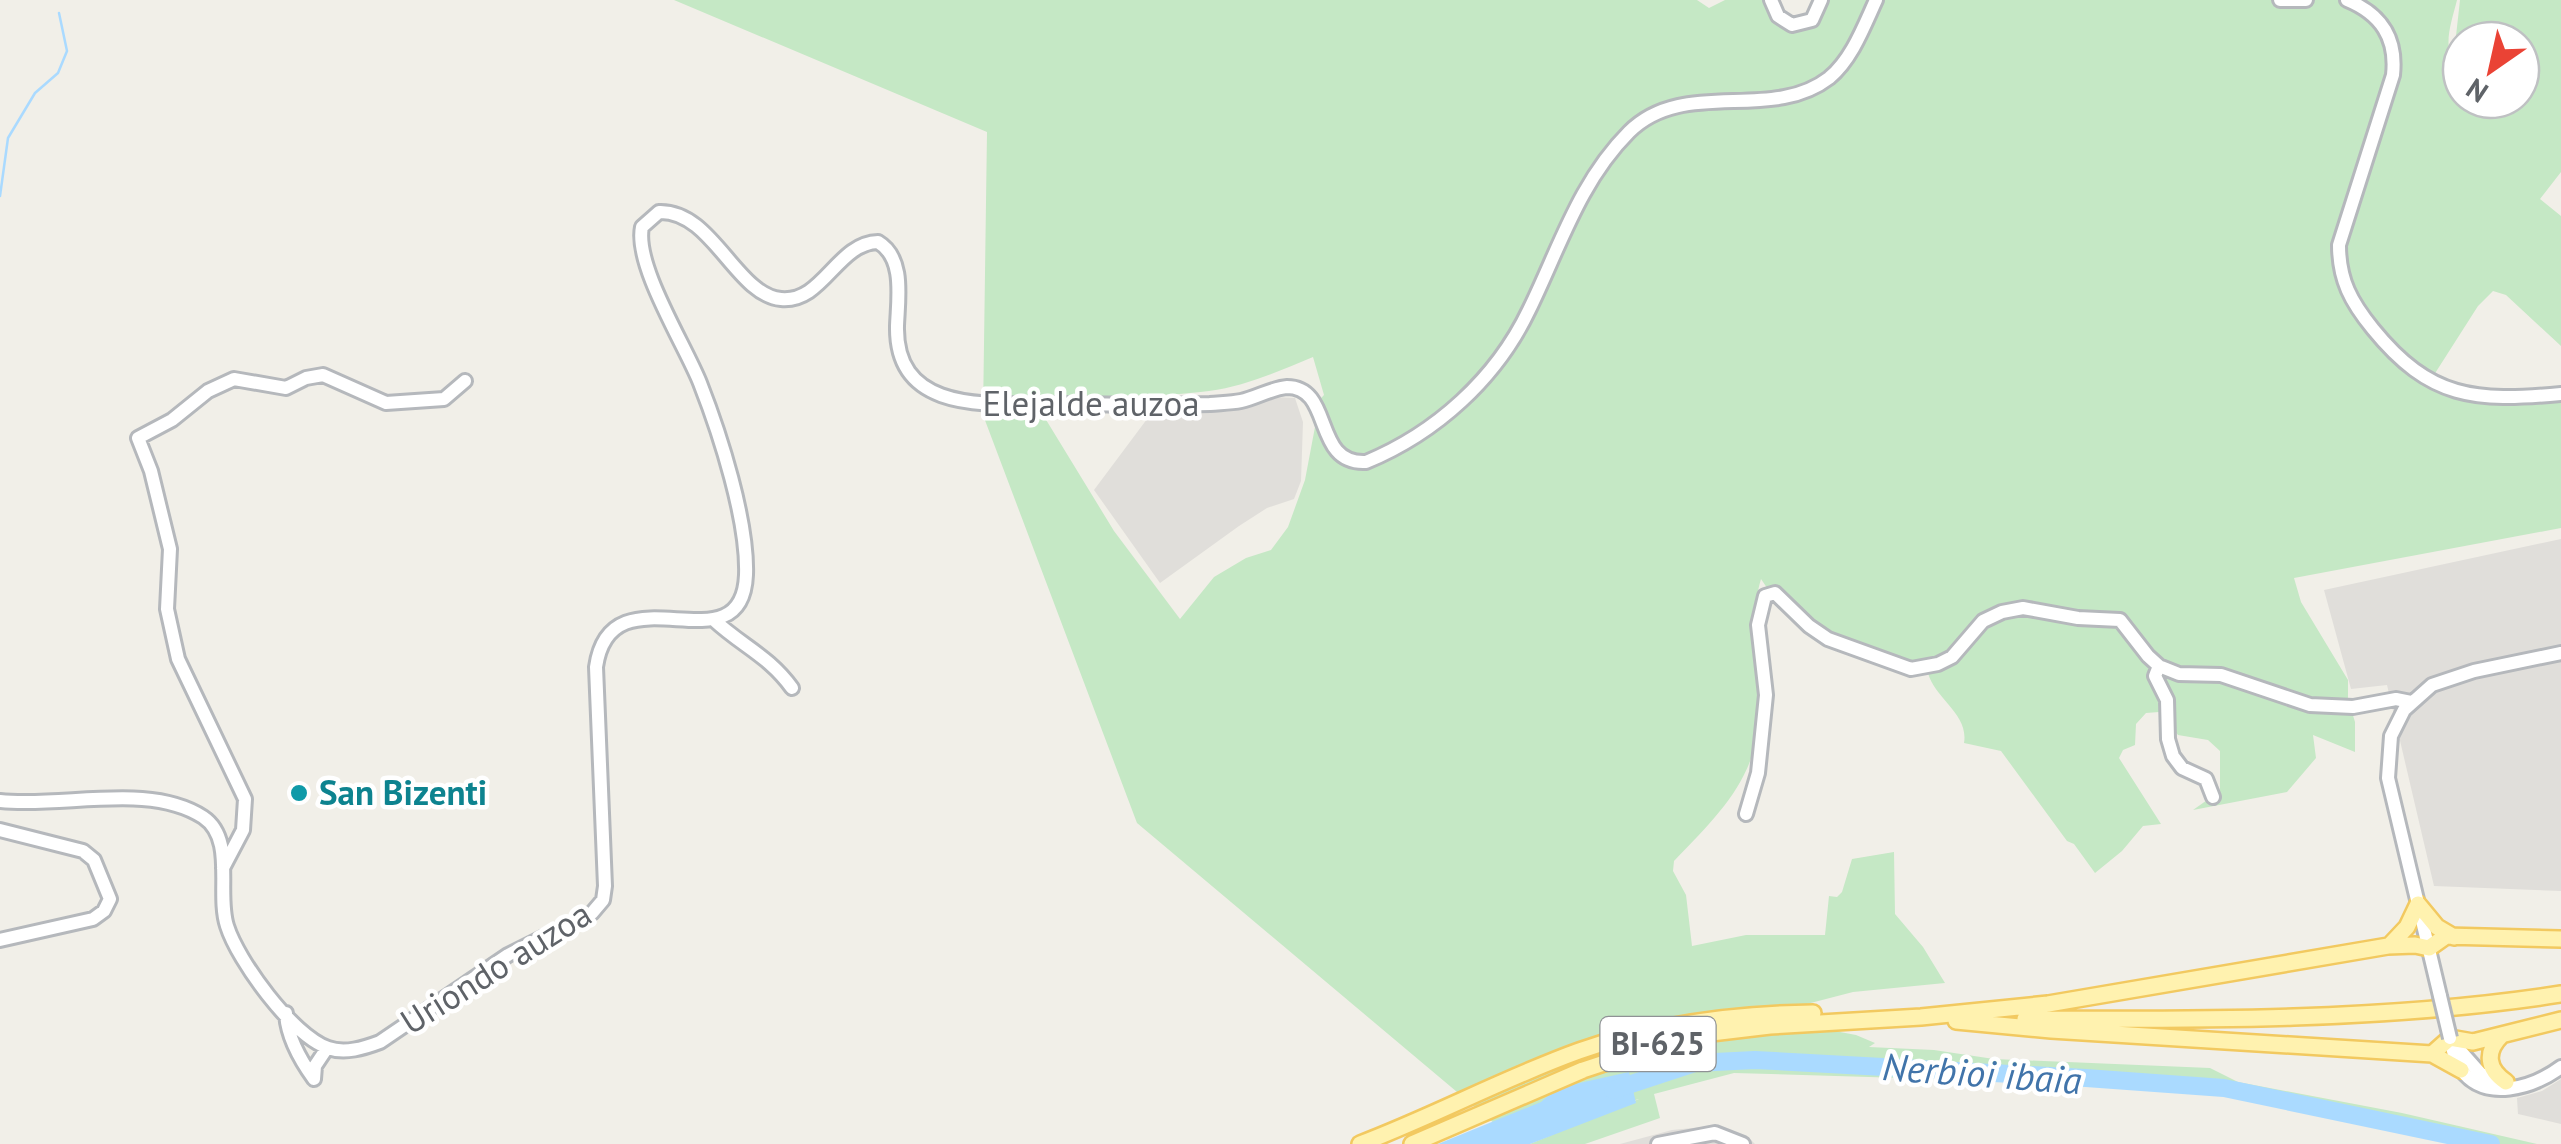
<svg xmlns="http://www.w3.org/2000/svg" width="2561" height="1144" font-family="'PT Sans',sans-serif">
  <style>
    .industrial { fill: #e0deda }
    .green { fill: #c5e8c5; fill-rule: evenodd }
    .water { fill: #aadaff }
    .lines { fill: none; stroke-linecap: round; stroke-linejoin: round }
    .stream { stroke: #aadaff; stroke-width: 2.5 }
    .river { stroke: #aadaff; stroke-width: 18 }
    .minor-casing { stroke: #b5b8bc; stroke-width: 18 }
    .major-casing { stroke: #f2c960; stroke-width: 20 }
    .minor { stroke: #fff; stroke-width: 12 }
    .major { stroke: #fff2af; stroke-width: 15 }
    .minor-bridge-casing { stroke: #b5b8bc; stroke-width: 18; stroke-linecap: butt }
    .minor-bridge { stroke: #fff; stroke-width: 12 }
    .culture-dot { fill: #0f9aa8; stroke: #fff; stroke-width: 4 }
    .labels { text-anchor: middle; stroke-width: 9; stroke-linejoin: round; paint-order: stroke }
    .shield { fill: #fff; stroke: #8f9295; stroke-width: 2.5 }
    .shield-label { font-size: 32px; font-weight: bold; fill: #5f6368 }
    .street-label { font-size: 35px; fill: #5f6368; stroke: #fff }
    .culture-label { font-size: 35px; font-weight: bold; fill: #0d838f; stroke: #fff; text-anchor: start }
    .water-label { font-size: 38px; font-style: italic; fill: #4174aa; stroke: #fff }
  </style>
  <rect width="100%" height="100%" fill="#f1efe8"/>
  <!-- industrial -->
  <path class="industrial" d="M1275,397l20,1 8,24 -2,59 -7,18 -27,9 -28,18 -79,57 -66,-93 59,-79 55,2z
    M2561,539v352l-127,-5 -47,-201 -36,4 -27,-99z
    M2561,1079v45l-43,-10 -1,-16 25,-7z
    M1713,1126l37,13 5,5h-135l52,-14z"/>
  <!-- green -->
  <path class="green" d="M674,0h1023l12,8 16,-8h43l15,26 32,-5 14,-21h628c-5,21 -14,42 -4,63l7,-63h101v172l-21,27 21,17v130l-55,-51 -13,-4 -15,15 -46,72 42,13 87,-3v140l-267,50 7,24 47,78v19l7,23v30l-42,-17 3,23 -29,34 -94,18 27,-19v-40l-12,-11 -30,-5 -19,-23 -13,1 -10,11 -1,21 -12,5 -4,8 42,66 -18,2 -21,25 -27,22 -21,-29 -7,-3 -66,-90 -37,-8c5,-29 -29,-44 -36,-70l-39,-21 -7,3 -35,-13 -69,-38 -17,-25c-12,41 -3,67 -1,108 5,83 -33,119 -86,174l-1,10 13,24 6,51 54,-11h79l4,-39 8,1 5,-5 10,-33 42,-7 1,62 28,33 22,36 -92,9 -54,14 4,19 53,10 19,8 -6,4 65,3 60,9 216,9 28,14 164,31 135,31h-59l-306,-58 -438,-13 -80,21 6,24 -75,26h-55l109,-45 -132,35 -370,-311 -154,-408 4,-283zM2461,40h60v60h-60zM1313,357l11,38 -13,14 4,18 -10,53 -17,47 -17,23 -25,8 -32,19 -34,42 -66,-88 -77,-126c58,-13 114,-6 172,-14 37,-5 70,-20 104,-34z"/>
  <!-- water -->
  <path class="water" d="M1629,1072l7,31 -106,41h-92l103,-42 16,-14z"/>
  <g class="lines">
    <!-- stream -->
    <path class="stream" d="M0,196l8,-58 27,-45 23,-20 9,-22 -8,-38"/>
    <!-- river -->
    <path class="river" d="M1613,1090l82,-27 60,-3 331,18 138,10 267,56"/>
    <!-- minor casing -->
    <g class="minor-casing">
      <path id="minor" d="M1771,0l7,16 14,9 20,-5 9,-20
        M2280,0h26
        M2347,0c34,14 50,38 46,75l-54,170c0,35 12,57 34,84 57,70 102,73 188,65
        M714,620c28,26 55,36 78,68
        M2159,666l-4,10 12,24 1,39 5,17 9,12 24,11 7,18
        M0,801c64,7 149,-19 203,16 33,22 13,76 24,109 11,35 65,109 101,122 17,6 36,0 52,-6l128,-87 84,-42 11,-13 2,-14 -9,-219c15,-103 146,6 150,-92 2,-54 -26,-141 -46,-192 -15,-38 -66,-118 -58,-156l17,-15c53,-2 77,83 122,87 42,4 56,-56 97,-57 27,16 20,56 19,84 -2,91 98,77 160,78 51,0 102,2 153,0 10,-1 21,-1 31,-3 15,-3 31,-13 46,-14 47,0 25,78 79,75 70,-29 130,-83 163,-152 30,-61 50,-128 100,-178 55,-55 142,-9 200,-54 23,-19 35,-52 47,-78
        M1746,814l12,-41 8,-78 -8,-70 7,-29 10,-3 34,33 19,13 83,30 27,-5 14,-7 31,-36 19,-9 21,-4 55,10 42,2 28,36 11,10 20,8 42,1 89,30 43,2 43,-8 15,3
        M0,830l83,21 11,9 16,39 -6,12 -11,8 -93,21
        M223,868l20,-38 2,-31 -67,-140 -11,-50 3,-60 -19,-78 -13,-33 34,-18 36,-29 26,-12 52,9 20,-10 17,-3 63,28 58,-4 21,-18
        M2440,996l-52,-218 3,-42 13,-26 28,-25 42,-14 87,-18
        M286,1013c1,23 15,48 28,66
        M2450,1038c2,9 4,22 10,30 24,36 74,19 101,-1
        M2456,1046l24,27 17,7
        M314,1079l1,-13 12,-18
        M1658,1144l57,-11 28,11"/>
    </g>
    <!-- major casing -->
    <g class="major-casing">
      <path id="major" d="M2418,904l19,23 17,10
        M2390,945l17,-18 11,-23
        M2025,1019c175,1 363,2 536,-25
        M1956,1021l95,9 381,24 29,16
        M2501,1036c-16,16 -14,33 5,46
        M2432,1054l18,-16 23,4 88,-22
        M1360,1144c74,-28 144,-66 219,-93 76,-27 154,-37 234,-38
        M1412,1144l171,-74 103,-34 84,-10 151,-9 127,-13 340,-58 27,-1 14,3 17,-12 115,3"/>
    </g>
    <!-- minor -->
    <use href="#minor" class="minor"/>
    <!-- major -->
    <use href="#major" class="major"/>
    <!-- minor-bridge casing -->
    <g class="minor-bridge-casing">
      <path id="minor-bridge" d="M2440,996l10,42"/>
    </g>
    <!-- minor-bridge -->
    <use href="#minor-bridge" class="minor-bridge"/>
  </g>
  <!-- markers -->
  <circle class="culture-dot" cx="299" cy="793" r="10"/>
  <g class="labels">
    <!-- shield labels -->
    <rect class="shield" x="1600.5" y="1017" width="115" height="54" rx="8"/>
    <g class="shield-label">
      <text x="1658" y="1055">BI-625</text>
    </g>
    <!-- street labels -->
    <g class="street-label">
      <text x="1091" y="416">Elejalde auzoa</text>
      <text transform="translate(496 968) rotate(-32)" y="12">Uriondo auzoa</text>
    </g>
    <!-- culture labels -->
    <g class="culture-label">
      <text x="319" y="805">San Bizenti</text>
    </g>
    <!-- water labels -->
    <g class="water-label">
      <text transform="translate(1982 1074) rotate(4)" y="13">Nerbioi ibaia</text>
    </g>
  </g>
  <!-- north arrow -->
  <g transform="translate(2491 70) rotate(214)"><circle r="48" fill="#ffffff" stroke="#bfc1c3" stroke-width="2.5"/>
  <path d="M0-8L18 38L0 25L-18 38Z" fill="#ea4335"/>
  <text y="-15" font-size="28" font-weight="bold" text-anchor="middle" fill="#5f6368">N</text>
  </g>
</svg>
